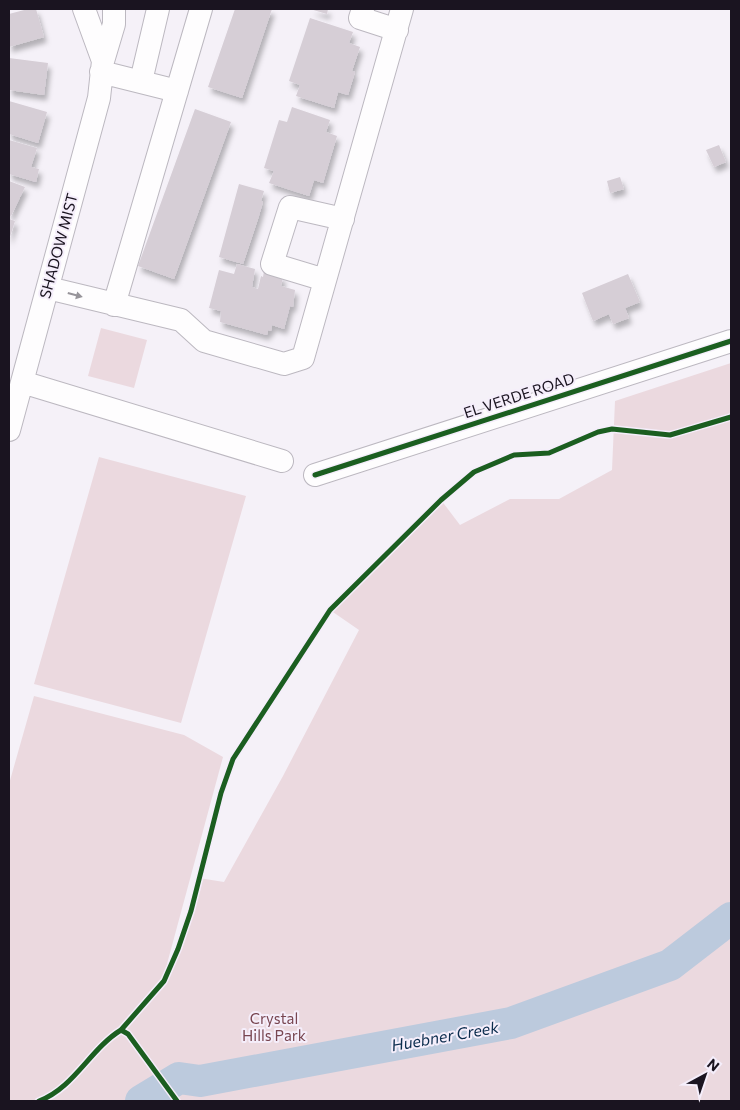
<svg xmlns="http://www.w3.org/2000/svg" width="740" height="1110" font-family="Commissioner,sans-serif">
  <style>
    .green { fill: #ebd9df }
    .lines { fill: none; stroke-linecap: round; stroke-linejoin: round }
    .river { stroke: #bccadd; stroke-width: 32 }
    .building { fill: #d6ced6; filter: url(#shadow) }
    .minor-casing { stroke: #bcb8c0; stroke-width: 24 }
    .minor { stroke: #fefdfe; stroke-width: 22 }
    .cycleway-casing { stroke: #f5eefb; stroke-width: 8 }
    .cycleway { stroke: #1b5e20; stroke-width: 5 }
    .oneway { fill: #97949a }
    .labels { text-anchor: middle; stroke-width: 4; stroke-linejoin: round; paint-order: stroke }
    .street-label { font-size: 15px; fill: #1a1420; stroke: #f5eefb }
    .park-label { font-size: 15px; fill: #784550; stroke: #f5eefb }
    .water-label { font-size: 16px; font-style: italic; fill: #0b2c4d; stroke: #f5eefb }
  </style>
  <defs>
    <filter id="shadow"><feDropShadow dx="3" dy="5.5" stdDeviation="2.5" flood-color="#0004"/></filter>
  </defs>
  <rect width="100%" height="100%" fill="#f5f1f8"/>
  <!-- green -->
  <path class="green" d="M101,328l46,12 -13,48 -46,-12z
    M731,363v738h-722v-317l25,-88 150,39 39,22 -56,207 11,-15 21,-71 25,4 59,-106 76,-146 -29,-20 111,-110 19,25 50,-26h49l53,-29 3,-69z
    M99,457l147,39 -65,227 -147,-39z"/>
  <g class="lines">
    <!-- river -->
    <path class="river" d="M141,1101l38,-23 21,3 311,-58 159,-58 61,-47"/>
  </g>
  <!-- building -->
  <path class="building" d="M28,9h8l8,28 -35,10v-33z
    M235,9h37l-30,89 -34,-11z
    M310,9h18l-1,5z
    M310,18l43,14 -4,11 11,4 -8,24 3,1 -7,23 -10,-3 -4,16 -38,-12 4,-11 -11,-4z
    M9,58l39,5 -4,32 -35,-5z
    M9,101l38,11 -9,31 -29,-9z
    M292,107l38,13 -4,12 11,4 -14,47 -9,-3 -5,16 -40,-13 5,-12 -10,-3 15,-48 8,2z
    M195,109l36,13 -57,157 -36,-13z
    M9,140l28,8 -6,19 8,2 -3,13 -27,-8z
    M719,145l7,17 -12,5 -8,-17z
    M620,177l4,12 -14,4 -3,-12z
    M9,181l16,6 -14,29 -2,-1z
    M239,184l25,7 -3,10 2,1 -5,17 -15,45 -24,-7z
    M9,219l6,2 -6,19z
    M237,264l18,5 -3,18 6,2 3,-13 2,1 1,-6 19,6 -2,9 14,4 -2,17 -3,-1 -6,23 -12,-4 -1,6 -3,-1 -1,5 -47,-13 1,-11 -12,-3 10,-38 15,4z
    M628,274l12,28 -15,6 4,10 -16,6 -4,-10 -16,7 -11,-28z"/>
  <g class="lines">
    <!-- minor casing -->
    <g class="minor-casing">
      <path id="minor" d="M84,9l19,52
        M363,9l-3,9 37,12
        M101,72l76,19
        M141,81l17,-72
        M325,280l-53,-16 18,-57 53,12
        M48,288l133,32 23,21 80,23 19,-6 99,-349
        M114,305l87,-296
        M22,382l260,79
        M9,430l90,-332 4,-37 11,-37v-15
        M315,475l416,-134"/>
    </g>
    <!-- minor -->
    <use href="#minor" class="minor"/>
    <!-- cycleway casing -->
    <g class="cycleway-casing">
      <path id="cycleway" d="M315,475l416,-134
        M121,1030l43,-49 14,-32 13,-38 30,-118 12,-34 97,-149 111,-110 33,-28 40,-17 35,-2 49,-21 14,-3 58,6 61,-18
        M39,1101c35,-13 51,-52 82,-71l7,4 49,67"/>
    </g>
    <!-- cycleway -->
    <use href="#cycleway" class="cycleway"/>
  </g>
  <!-- one-way arrows -->
  <defs><path id="oneway-solid" d="M-6-.8H1V-3.2L6.5 0L1 3.2V.8H-6Z" transform="scale(1.25)"/></defs>
  <use class="oneway" href="#oneway-solid" transform="translate(75 295) rotate(15)"/>
  <g class="labels">
    <!-- street labels -->
    <g class="street-label">
      <text transform="translate(59 246) rotate(-75)" y="5">SHADOW MIST</text>
      <text transform="translate(519 396) rotate(-18)" y="5">EL VERDE ROAD</text>
    </g>
    <!-- park labels -->
    <g class="park-label">
      <text x="274" y="1024">Crystal<tspan x="274" dy="17">Hills Park</tspan></text>
    </g>
    <!-- water labels -->
    <g class="water-label">
      <text transform="translate(445 1036) rotate(-10)" y="6">Huebner Creek</text>
    </g>
  </g>
  <!-- border -->
  <rect width="740" height="1110" fill="none" stroke="#1a1420" stroke-width="20"/>
  <!-- north arrow -->
  <g transform="translate(705 1075) rotate(40)" stroke="#f5eefb" stroke-width="4" paint-order="stroke">
  <path d="M0-4L9 19L0 12L-9 19Z" fill="#1a1420"/>
  <text y="-8" font-size="14" font-weight="bold" text-anchor="middle" fill="#1a1420">N</text>
  </g>
</svg>
